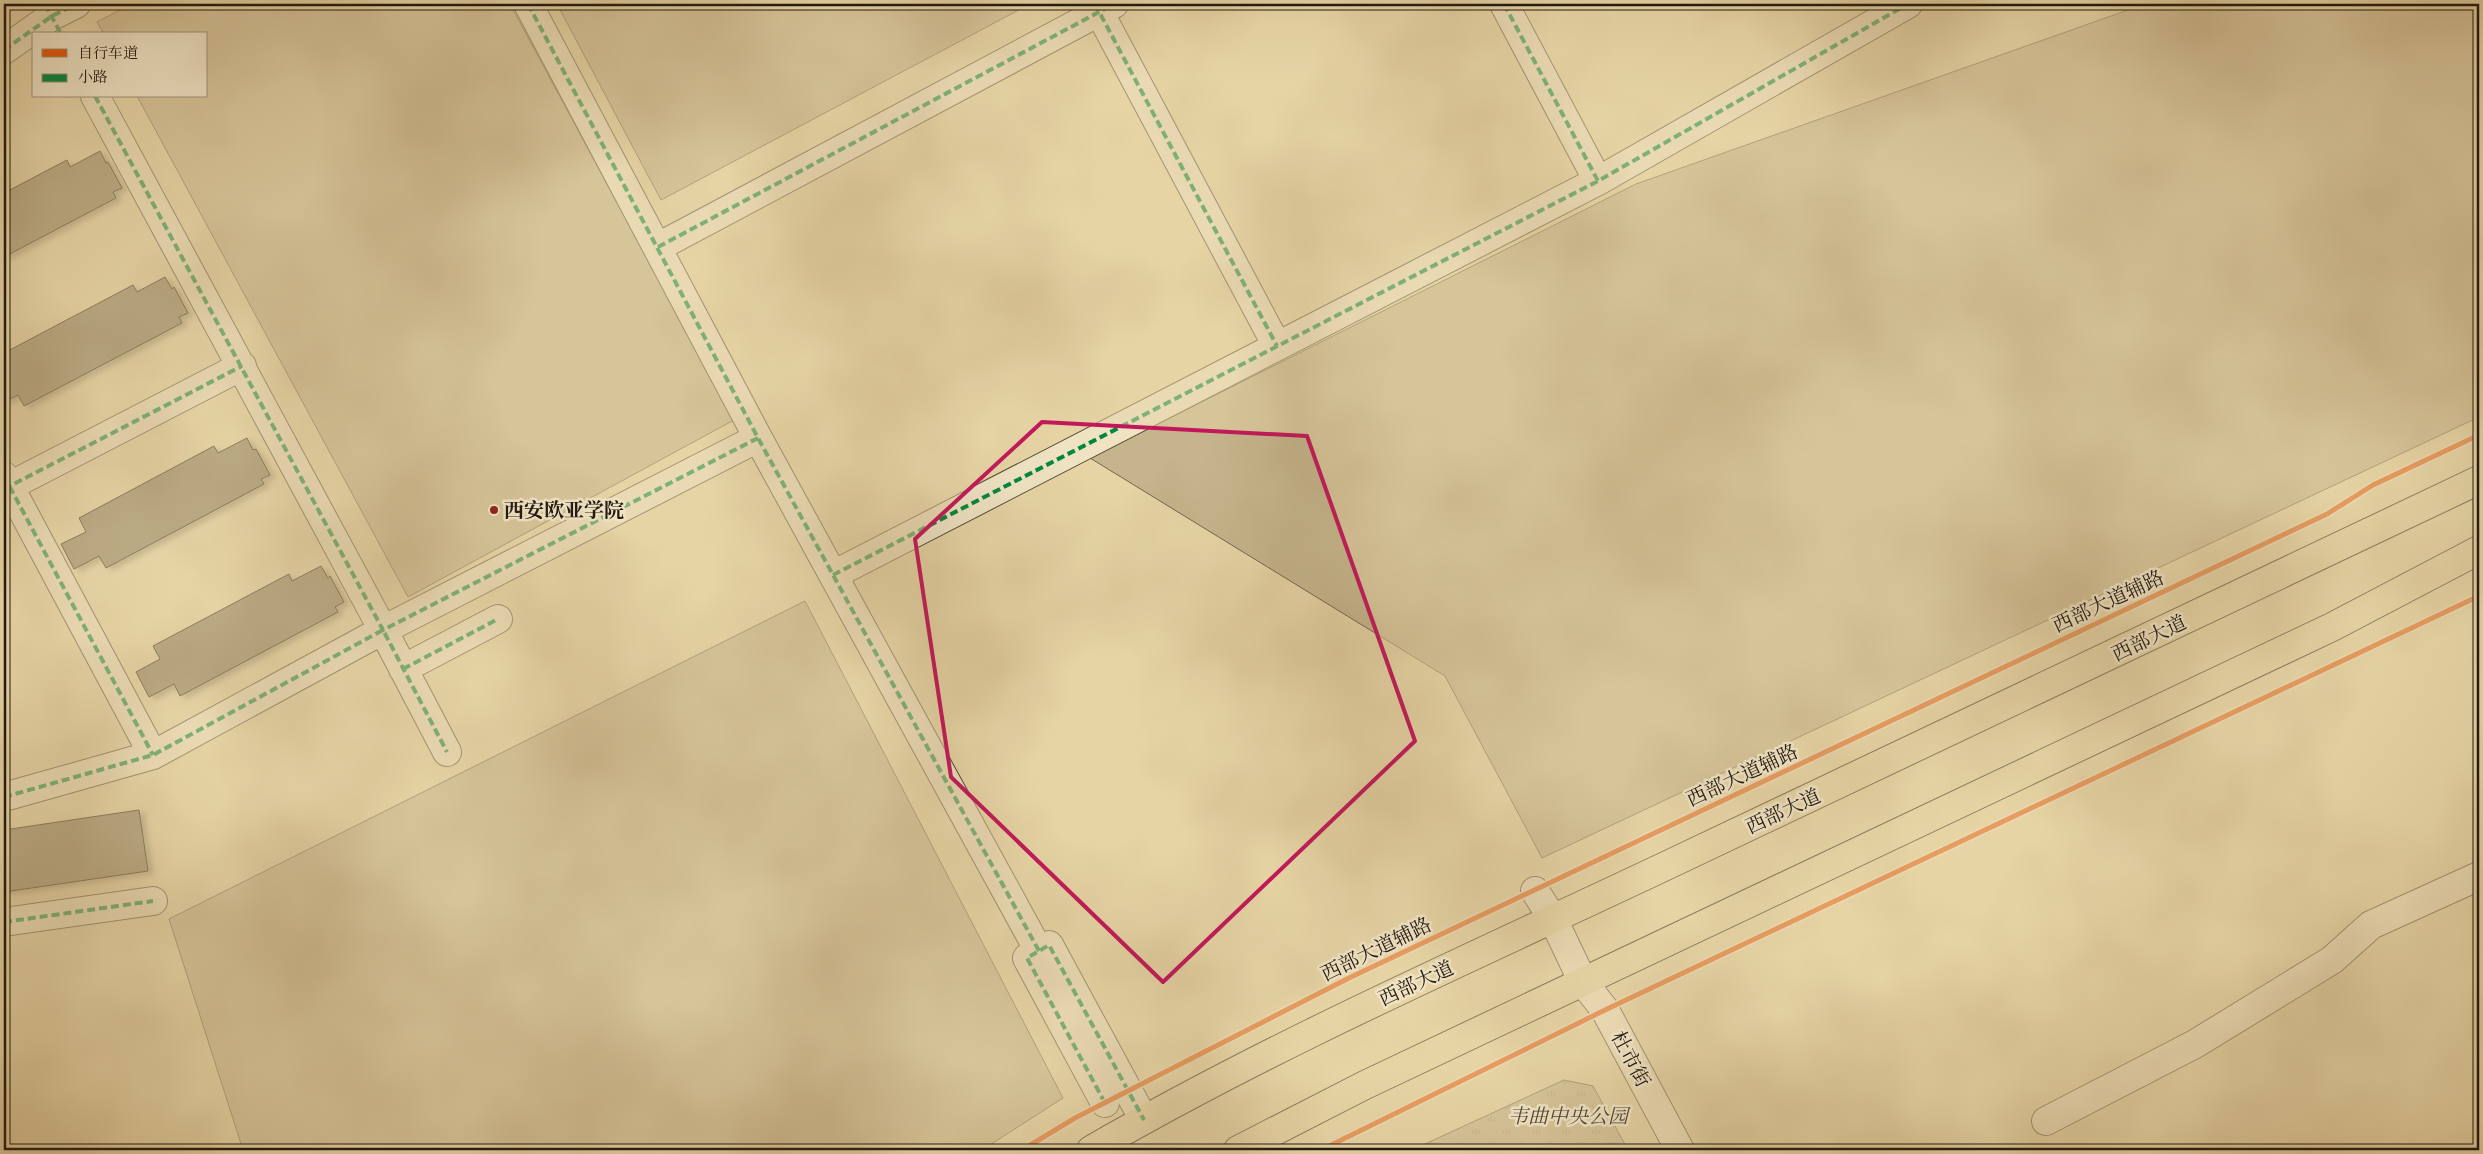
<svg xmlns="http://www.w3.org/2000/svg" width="2483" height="1154" font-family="'IM FELL English','Noto Serif SC',serif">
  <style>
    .grass { fill: #c5b48c; stroke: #73664e }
    .park { fill: url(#park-tufts); stroke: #73664e }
    .building { fill: #877a5d; stroke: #211910; filter: url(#shadow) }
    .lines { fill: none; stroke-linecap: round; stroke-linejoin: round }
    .minor-casing { stroke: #524835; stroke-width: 30 }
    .major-casing { stroke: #211910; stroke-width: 30 }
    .minor { stroke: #efe3c4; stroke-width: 28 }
    .major { stroke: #e6d4a5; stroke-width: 28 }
    .quiet { stroke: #00873e; stroke-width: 4; stroke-dasharray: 8 4; stroke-linecap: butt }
    .cycleway-casing { stroke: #efe3c4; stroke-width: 8 }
    .cycleway { stroke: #e8590c; stroke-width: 5 }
    .marked { fill: none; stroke: #c2185b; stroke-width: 4; stroke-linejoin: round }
    .poi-dot { fill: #8f2418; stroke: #efe3c4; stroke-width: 2 }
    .labels { text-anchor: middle; stroke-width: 5; stroke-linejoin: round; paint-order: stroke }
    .poi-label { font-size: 20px; font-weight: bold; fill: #211910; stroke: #efe3c4; text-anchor: start }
    .street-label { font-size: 20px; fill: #211910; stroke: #efe3c4 }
    .park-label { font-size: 20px; font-style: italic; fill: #524835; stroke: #efe3c4 }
  </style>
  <defs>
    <pattern id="park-tufts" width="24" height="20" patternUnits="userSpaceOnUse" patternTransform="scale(1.25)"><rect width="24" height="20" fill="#c5b48c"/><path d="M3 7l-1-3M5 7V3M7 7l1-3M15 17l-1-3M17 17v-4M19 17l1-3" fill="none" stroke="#a99a78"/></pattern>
    <filter id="shadow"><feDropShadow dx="5.5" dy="3" stdDeviation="2.5" flood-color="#0004"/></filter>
  </defs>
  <rect width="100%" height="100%" fill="#e6d4a5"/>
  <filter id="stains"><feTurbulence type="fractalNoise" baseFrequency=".004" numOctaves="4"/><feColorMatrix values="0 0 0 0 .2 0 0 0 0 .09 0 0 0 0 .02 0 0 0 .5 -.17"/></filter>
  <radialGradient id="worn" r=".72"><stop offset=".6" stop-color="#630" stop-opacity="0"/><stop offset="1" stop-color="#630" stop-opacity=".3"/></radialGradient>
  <!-- grass -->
  <path class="grass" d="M131,4h379l224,416 -326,177 -271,-501h69v-62h-102l-7,-12z
    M557,4h473l-369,196z
    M2145,4h334v413l-937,441 -97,-182 -355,-218 546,-274z
    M805,601l258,497 -81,52h-739l-74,-231z"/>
  <!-- park -->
  <path class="park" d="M1564,1080l29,6 35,64h-216z"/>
  <!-- building -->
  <path class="building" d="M100,151l6,12 2,-1 14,26 -9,4 3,6 -112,59v-64l63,-33 3,7z
    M165,277l7,12 2,-2 14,26 -9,4 3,6 -158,83 -6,-11 -14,7v-49l129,-68 4,7z
    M247,438l6,12 3,-1 14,26 -9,4 3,5 -158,84 -7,-12 -25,13 -13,-25 25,-12 -7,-14 135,-72 4,7z
    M321,566l7,12 2,-2 14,26 -9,5 3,5 -158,84 -6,-12 -25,13 -13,-25 24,-13 -7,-13 136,-72 3,7z
    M139,810l9,61 -144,21v-62z"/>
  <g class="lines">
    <!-- minor casing -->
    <g class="minor-casing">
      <path id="minor" d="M528,4l230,434 281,513
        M1095,4l182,342
        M1504,4l94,177 310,-177
        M4,50l48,-34 24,-12
        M95,96l288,534 375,-192
        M658,247l456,-243
        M4,476l149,279
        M4,489l238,-123
        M833,575l765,-394
        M403,669l95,-50
        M4,797l149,-42 230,-125 64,122
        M1535,891l18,28 30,63 22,28 75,140
        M4,922l149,-21
        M1105,1103l-78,-145 22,-13 95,175
        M2046,1121l149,-77 137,-84 39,-35 108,-49"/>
    </g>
    <!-- major casing -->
    <g class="major-casing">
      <path id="major" d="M1091,1150c188,-109 387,-195 583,-288 269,-126 537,-254 805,-382
        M1238,1150l127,-65 967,-458 147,-77"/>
    </g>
    <!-- minor -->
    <use href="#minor" class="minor"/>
    <!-- major -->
    <use href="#major" class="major"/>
    <!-- quiet -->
    <path class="quiet" d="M45,4l16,30
      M528,4l230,434 281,513
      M1095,4l182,342
      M1504,4l94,177 310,-177
      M4,50l48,-34 24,-12
      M95,96l288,534 375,-192
      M658,247l456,-243
      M4,476l149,279
      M4,489l238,-123
      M833,575l765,-394
      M403,669l95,-50
      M4,797l149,-42 230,-125 64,122
      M4,922l149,-21
      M1105,1103l-78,-145 22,-13 95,175"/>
    <!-- cycleway casing -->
    <g class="cycleway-casing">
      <path id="cycleway" d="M1022,1150l53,-32 274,-140 978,-464 46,-29 106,-50
        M1321,1150l284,-140 874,-414"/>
    </g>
    <!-- cycleway -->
    <use href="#cycleway" class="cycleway"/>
  </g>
  <!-- marked area -->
  <path d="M0 0H2483V1154H0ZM1042,422l265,14 108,305 -252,241 -212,-205 -36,-238z" fill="#e6d4a5" fill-opacity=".55" fill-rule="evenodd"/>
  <path class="marked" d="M1042,422l265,14 108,305 -252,241 -212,-205 -36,-238z"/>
  <!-- markers -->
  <circle class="poi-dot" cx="494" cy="510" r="5"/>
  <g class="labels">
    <!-- poi labels -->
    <g class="poi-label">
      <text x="504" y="517">西安欧亚学院</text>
    </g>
    <!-- street labels -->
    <g class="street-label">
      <text transform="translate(2108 601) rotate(-25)" y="7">西部大道辅路</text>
      <text transform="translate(2149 638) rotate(-26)" y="7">西部大道</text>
      <text transform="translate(1742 775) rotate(-25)" y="7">西部大道辅路</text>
      <text transform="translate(1783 811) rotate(-25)" y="7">西部大道</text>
      <text transform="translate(1376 949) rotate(-26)" y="7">西部大道辅路</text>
      <text transform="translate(1416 983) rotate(-25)" y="7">西部大道</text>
      <text transform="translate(1631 1059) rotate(62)" y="7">杜市街</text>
    </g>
    <!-- park labels -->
    <g class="park-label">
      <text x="1568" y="1123">韦曲中央公园</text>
    </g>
  </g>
  <!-- margin -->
  <rect width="2483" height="1154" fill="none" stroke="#e6d4a5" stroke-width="20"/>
  <rect x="5" y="5" width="2473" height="1144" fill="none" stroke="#211910" stroke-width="2.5"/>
  <rect x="10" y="10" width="2463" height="1134" fill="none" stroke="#211910"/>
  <!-- legend -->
  <rect x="32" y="32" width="175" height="65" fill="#efe3c4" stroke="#9d927c"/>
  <rect x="42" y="49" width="25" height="8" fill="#e8590c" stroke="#9d927c"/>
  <text x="78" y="58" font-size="15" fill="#211910">自行车道</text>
  <rect x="42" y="74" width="25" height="8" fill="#00873e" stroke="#9d927c"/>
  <text x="78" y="82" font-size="15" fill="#211910">小路</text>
  <rect width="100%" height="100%" filter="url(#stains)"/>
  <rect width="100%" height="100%" fill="url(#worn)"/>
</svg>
